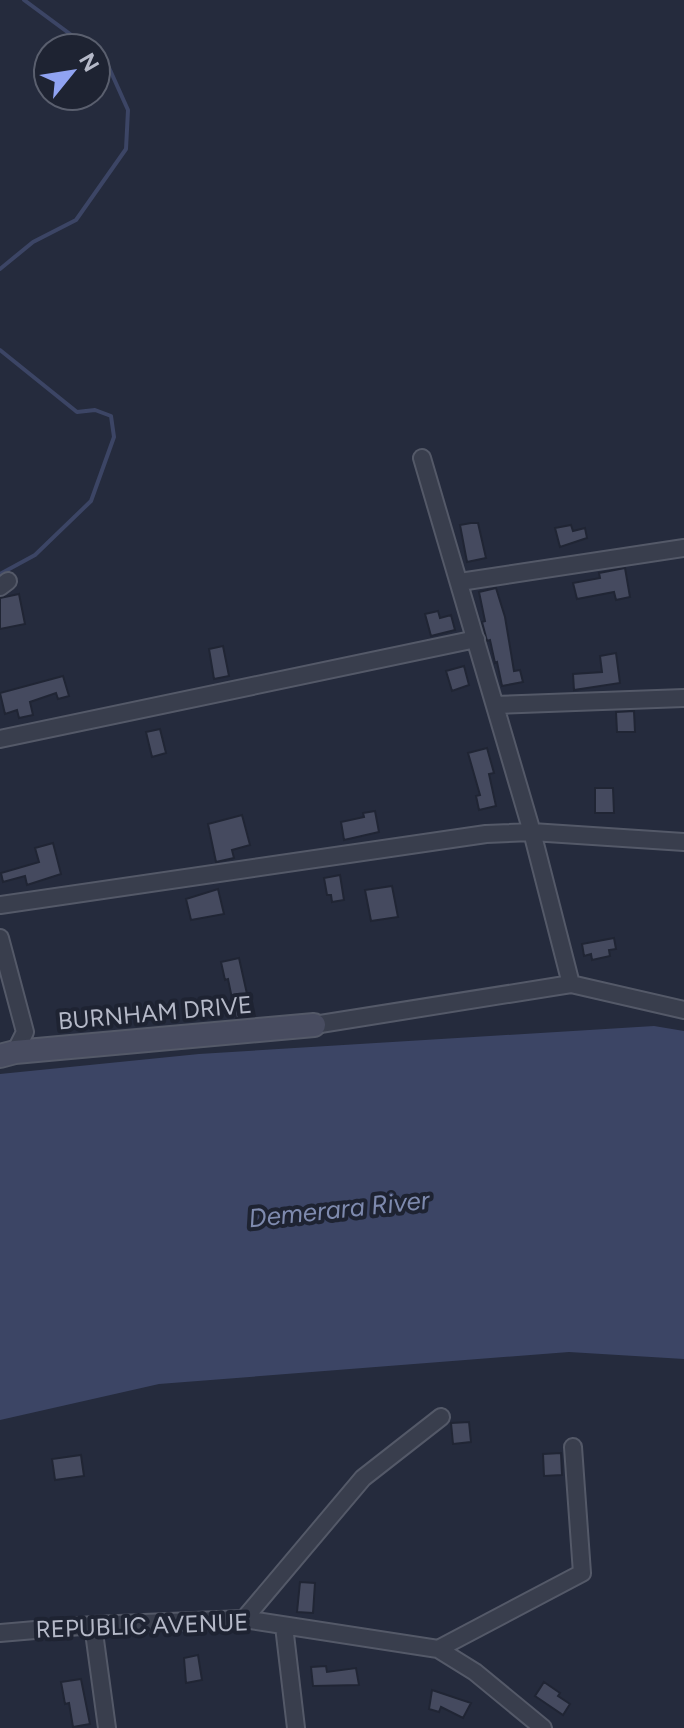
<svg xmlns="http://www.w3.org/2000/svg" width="684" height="1728" font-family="Figtree,sans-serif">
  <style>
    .water { fill: #3c4565 }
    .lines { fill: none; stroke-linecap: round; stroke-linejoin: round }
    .stream { stroke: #3c4565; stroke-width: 4 }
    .building { fill: #454a5f; stroke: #202534; stroke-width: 2 }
    .street-casing { stroke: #545968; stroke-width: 20 }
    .secondary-casing { stroke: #545968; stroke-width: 26 }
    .street { stroke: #393e4d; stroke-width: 16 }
    .secondary { stroke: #484c60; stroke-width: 22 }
    .labels { text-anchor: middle; stroke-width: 8; stroke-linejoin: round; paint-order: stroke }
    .street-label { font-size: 24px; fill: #b5b9c8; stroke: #1e2332 }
    .water-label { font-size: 26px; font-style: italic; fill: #7e8aae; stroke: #1e2332 }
  </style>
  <rect width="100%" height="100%" fill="#252b3d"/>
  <!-- water -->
  <path class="water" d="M654,1026l30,5v328l-115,-7 -410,32 -159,36v-346l199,-20z"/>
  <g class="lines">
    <!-- stream -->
    <path class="stream" d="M24,0l65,48
      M0,269l33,-27 43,-22 50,-71 2,-39 -22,-49 -10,-8
      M0,350l77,62 18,-2 16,6 3,21 -23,64 -56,54 -35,19"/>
  </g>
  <!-- building -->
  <path class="building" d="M471,523h7l8,35 -19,4 -7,-37z
    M571,525l2,6 12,-3 2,10 -27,9 -5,-19z
    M625,568l5,29 -14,3 -2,-8 -37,7 -4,-16 27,-5 -1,-5z
    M496,588l9,29 9,54 6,-1 3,12 -21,4 -5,-24 -2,1 -5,-23 -3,1 -5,-19 3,-1 -6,-29z
    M19,594l6,30 -25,5v-31z
    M438,611l2,7 11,-3 4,15 -24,6 -6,-22z
    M223,646l6,30 -15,3 -5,-30z
    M616,653l4,30 -46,7 -1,-16 29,-2 -2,-16z
    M464,666l5,19 -17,6 -6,-20z
    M63,676l6,20 -11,3 -2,-6 -26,9 3,13 -14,3 -2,-8 -12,4 -5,-21z
    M634,711l1,21h-18l-1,-20z
    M160,729l6,24 -14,4 -6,-25z
    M487,748l7,25 -5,1 7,32 -17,4 -3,-14 4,-1 -12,-42z
    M595,788h18l1,25h-19z
    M375,811l4,21 -35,8 -3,-18 23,-5 -1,-4z
    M242,815l8,30 -18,5 2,8 -18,4 -8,-38z
    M53,843l8,31 -34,11 -2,-9 -22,6 -2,-9 38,-11 -4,-14z
    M340,875l4,25 -12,2 -1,-7h-4l-3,-17z
    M392,886l6,31 -27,4 -6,-31z
    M218,889l6,25 -33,6 -5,-21z
    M614,938l2,11 -7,1 1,6 -18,4 -1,-6 -7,2 -2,-12z
    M239,958l8,36 3,-1 5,23 -19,2 -8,-39 -3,1 -4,-18z
    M469,1422l2,20 -18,2 -2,-21z
    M561,1453l1,22 -18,1 -1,-22z
    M81,1455l3,21 -29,4 -3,-21z
    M300,1582l15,1 -2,30 -16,-1z
    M198,1655l4,25 -16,3 -2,-25z
    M326,1666l1,6 29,-4 3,17 -46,1 -2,-19z
    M81,1679l9,45 -17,3 -4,-24 -4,1 -4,-22z
    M544,1682l16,11 -2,3 12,8 -7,11 -28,-19z
    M432,1690l39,13 -8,15 -22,-11 -2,5 -10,-3z"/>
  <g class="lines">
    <!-- street casing -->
    <g class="street-casing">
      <path id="street" d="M422,458l110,374 39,152 113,26
        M460,582l224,-34
        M0,587l8,-6
        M495,705l189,-7
        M0,739l476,-100
        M0,905l486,-71 46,-2 152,10
        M0,938l25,94 -10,20
        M314,1025l257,-41
        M244,1619l119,-141 78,-61
        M93,1625l14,103
        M284,1626l12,102
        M0,1633l93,-8 151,-6 194,30 37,23 68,56
        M438,1649l144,-76 -9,-126"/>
    </g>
    <!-- secondary casing -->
    <g class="secondary-casing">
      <path id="secondary" d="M0,1056l15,-4 299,-27"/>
    </g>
    <!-- street -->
    <use href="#street" class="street"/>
    <!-- secondary -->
    <use href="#secondary" class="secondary"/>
  </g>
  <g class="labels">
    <!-- street labels -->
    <g class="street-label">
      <text transform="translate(155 1013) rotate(-5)" y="8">BURNHAM DRIVE</text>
      <text transform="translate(142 1626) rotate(-2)" y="8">REPUBLIC AVENUE</text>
    </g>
    <!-- water labels -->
    <g class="water-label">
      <text transform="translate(339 1209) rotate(-6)" y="9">Demerara River</text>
    </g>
  </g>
  <!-- north arrow -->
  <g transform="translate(72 72) rotate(60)"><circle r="38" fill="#1e2332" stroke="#5a5f6e" stroke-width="2"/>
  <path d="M0-6L14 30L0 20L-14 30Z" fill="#90a3f2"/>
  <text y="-12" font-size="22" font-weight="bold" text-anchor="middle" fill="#b5b9c8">N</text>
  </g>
</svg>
